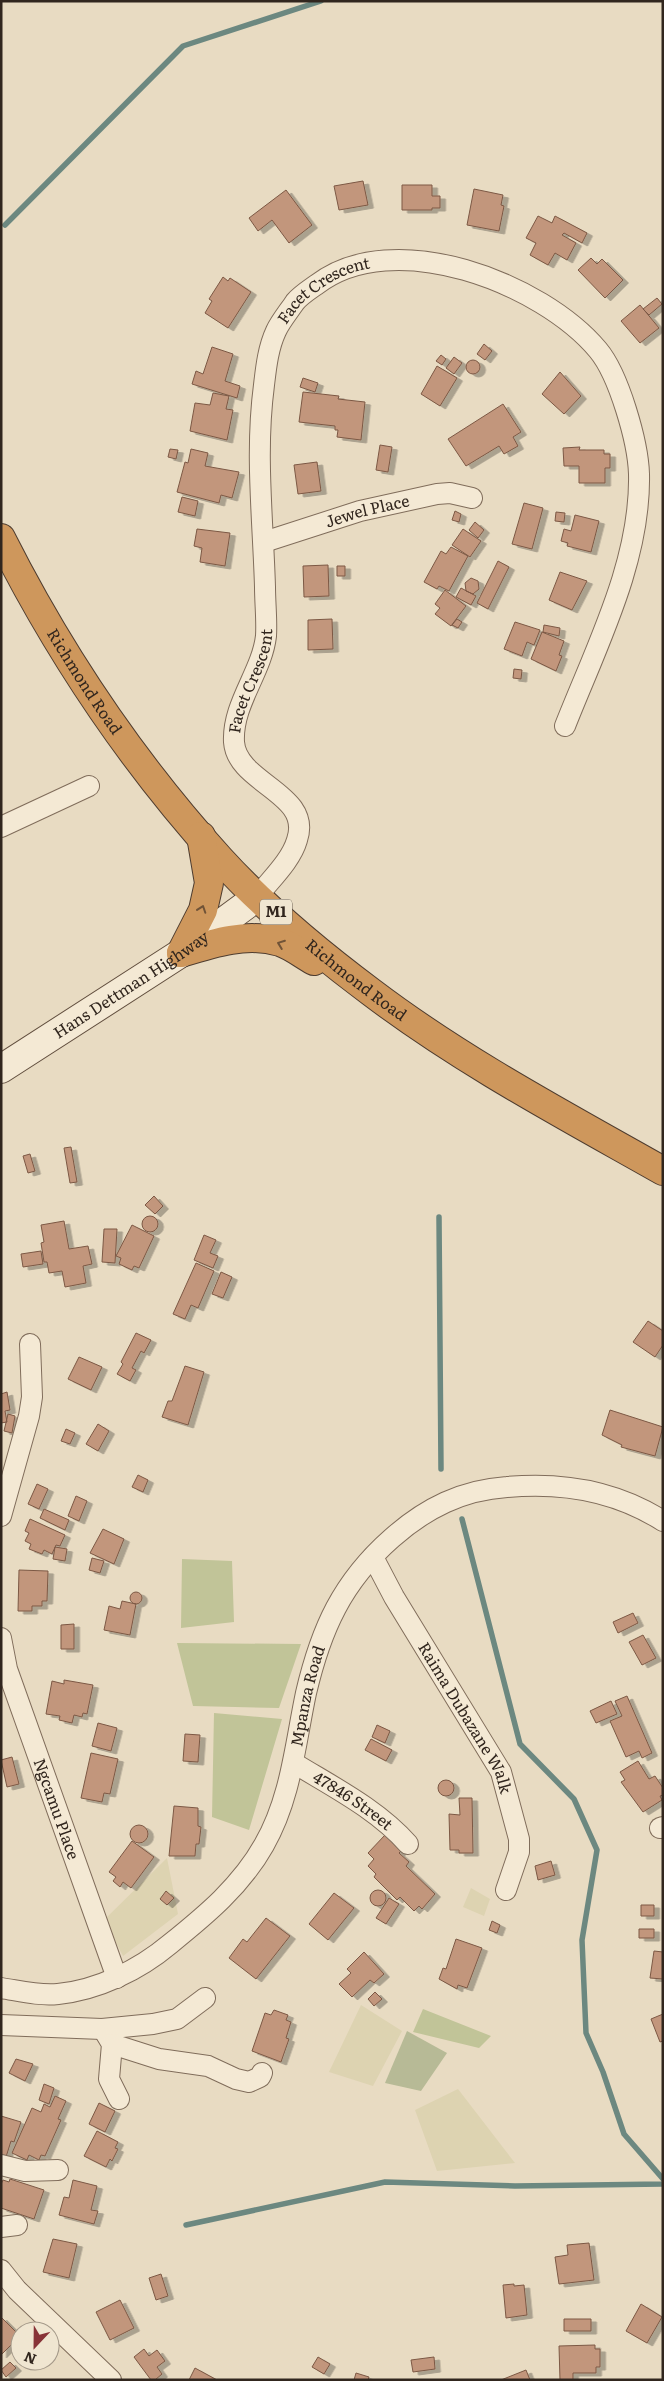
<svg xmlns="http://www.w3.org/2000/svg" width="664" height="2381" font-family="Literata,serif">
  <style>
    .farmland { fill: #ddd3b1 }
    .green { fill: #c1c498 }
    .cemetery { fill: #b7ba96 }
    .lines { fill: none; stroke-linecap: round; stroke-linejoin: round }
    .stream { stroke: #6c8880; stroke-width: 5.5 }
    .building { fill: #c2967c; stroke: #7c5844; filter: url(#shadow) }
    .street-casing { stroke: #806d5b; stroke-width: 22 }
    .secondary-casing { stroke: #624f3f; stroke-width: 30 }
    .highway-casing { stroke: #4e3c2f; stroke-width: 30 }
    .street { stroke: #f4e9d4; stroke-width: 20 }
    .secondary { stroke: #f4e9d4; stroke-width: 28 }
    .highway { stroke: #ce975c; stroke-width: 28 }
    .oneway { stroke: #705337 }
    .labels { text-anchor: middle; stroke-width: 4; stroke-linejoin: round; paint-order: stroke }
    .shield { fill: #f0e6d1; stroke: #6a6054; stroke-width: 1 }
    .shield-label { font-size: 15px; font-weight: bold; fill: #31261e }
    .street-label { font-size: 16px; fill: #31261e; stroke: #f0e6d1 }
  </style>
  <defs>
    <filter id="shadow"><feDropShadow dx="5.5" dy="3" stdDeviation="0" flood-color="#0004"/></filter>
  </defs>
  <rect width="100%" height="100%" fill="#e8dbc2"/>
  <!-- farmland -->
  <path class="farmland" d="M167,1858l11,56 -55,42 -19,-36z
    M471,1888l19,11 -6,17 -21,-9z
    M361,2005l41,26 -29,55 -44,-14z
    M458,2089l57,74 -78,8 -22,-61z"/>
  <!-- green -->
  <path class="green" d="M182,1559l50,2 2,61 -53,6z
    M177,1643l124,1 -22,64 -86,-2z
    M214,1713l68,6 -33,111 -37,-13z
    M423,2009l68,27 -12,12 -66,-16z"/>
  <!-- cemetery -->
  <path class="cemetery" d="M407,2031l40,22 -26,38 -36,-8z"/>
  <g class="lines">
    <!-- stream -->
    <path class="stream" d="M5,225l178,-179 138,-45
      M439,1217l2,252
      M462,1519l58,225 54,55 23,51 -15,90 4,93 17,39 21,62 39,45
      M186,2225l199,-43 130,4 148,-2"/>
  </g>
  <!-- building -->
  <path class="building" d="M363,181l5,24 -29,5 -5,-24z
    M402,185h30v11h8v12h-8v2h-30z
    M474,189l29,6 -2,10 3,1 -5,25 -32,-6z
    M286,190l26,35 -23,18 -17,-23 -14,11 -9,-13z
    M538,216l14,7 3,-7 32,17 -5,10 -18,-10 -2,2 14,8 -9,17 -12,-7 -7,12 -18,-10 6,-12 -10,-5z
    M591,258l6,6 5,-5 21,21 -18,18 -27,-28z
    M223,277l5,4 2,-3 21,14 -23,36 -23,-15 7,-12 -3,-2z
    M657,298l5,6 -13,11 -6,-6z
    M640,305l19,23 -19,15 -19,-22z
    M484,344l8,7 -7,9 -8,-6z
    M212,347l21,7 -8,27 15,5 -3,12 -45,-14 4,-13 7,3z
    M441,355l5,4 -4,6 -6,-4z
    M454,357l8,6 -8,11 -8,-6z
    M466 367a7 7 0 1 1 14 0a7 7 0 1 1-14 0Z
    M437,366l20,12 -17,28 -19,-12z
    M560,372l21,24 -17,18 -22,-20z
    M303,378l15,5 -3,9 -15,-5z
    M303,392l36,4 -1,3 27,3 -4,38 -24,-3 1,-7h-3v-4l-36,-4z
    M213,393l16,3 -3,13 7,1 -6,30 -37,-9 5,-28 15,2z
    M503,404l18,28 -8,5 5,9 -14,8 -5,-8 -33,20 -18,-27z
    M380,445l12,2 -4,25 -12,-2z
    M580,447l-1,3h25v4h6v14h-5v15h-26v-17h-15l-1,-18z
    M170,449l8,1 -2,9 -8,-2z
    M191,449l17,4 -3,13 34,6 -7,26 -11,-3 -2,8 -42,-11 8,-30 3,1z
    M317,462l4,29 -23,3 -4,-29z
    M182,497l16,4 -3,15 -17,-4z
    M524,503l19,5 -11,41 -20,-5z
    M455,511l6,3 -2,8 -7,-2z
    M556,512l9,1 -1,9 -9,-1z
    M575,515l24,6 -8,31 -24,-6 1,-3 -7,-2 3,-12 7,2z
    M475,522l9,8 -6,8 -9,-8z
    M197,529l33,4 -5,33 -25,-4 2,-14 -8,-2z
    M463,529l18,12 -11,16 -18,-12z
    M451,547l17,9 -19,35 -10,-5 -2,3 -13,-7 17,-31 5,3z
    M498,561l11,6 -21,42 -11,-6z
    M328,565l1,31 -25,1 -1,-31z
    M337,566h8v10h-8z
    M560,572l27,9 -15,29 -23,-10z
    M471,578l7,3 1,8 -6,5 -7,-3 -1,-8z
    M461,588l15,8 -5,9 -15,-8z
    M445,590l21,16 -15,20 -16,-12 5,-6 -5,-4z
    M332,619l1,30 -25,1v-30z
    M457,619l5,3 -4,6 -6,-3z
    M515,622l25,8 -6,15 -7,-3 -5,14 -18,-7z
    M544,625l16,3 -1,8 -16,-4z
    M542,632l22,9 -5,14 3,1 -6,15 -25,-12z
    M514,669l8,1 -1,9 -8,-1z
    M71,1147l6,35 -7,1 -6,-35z
    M30,1154l5,17 -7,2 -5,-17z
    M154,1196l9,10 -8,8 -10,-9z
    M142 1224a8 8 0 1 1 16 0a8 8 0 1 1-16 0Z
    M64,1221l5,28 19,-3 4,18 -9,2 3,17 -21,4 -3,-16 -13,2 -2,-11h-3l-3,-19 3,-1 -3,-17z
    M132,1225l22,11 -15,32 -5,-2 -2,4 -13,-6 2,-6 -5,-2z
    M104,1229h13l-2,34 -13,-1z
    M204,1235l12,5 -6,13 8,3 -5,12 -19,-8z
    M41,1251l2,13 -20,3 -2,-13z
    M196,1263l18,8 -16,37 -7,-3 -6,14 -12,-5z
    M221,1272l11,5 -9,21 -11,-4z
    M648,1321l15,10v14l-8,12 -22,-15z
    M136,1333l15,7 -7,13 -3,-2 -9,17 4,2 -6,11 -13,-7 6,-10 -2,-2z
    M79,1357l23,10 -11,23 -23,-11z
    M185,1366l19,6 -16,53 -26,-8 6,-16h4z
    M7,1392l3,18 -5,1 2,11 -6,1v-29z
    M610,1410l53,17 -8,29 -34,-9 1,-2 -20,-10z
    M8,1414l7,2 -3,17 -8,-2z
    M98,1424l11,7 -11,20 -12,-7z
    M66,1429l9,4 -5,11 -9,-3z
    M138,1475l10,5 -5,12 -11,-5z
    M37,1484l11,5 -9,20 -11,-5z
    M76,1496l11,5 -8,20 -11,-5z
    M44,1509l25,11 -4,10 -25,-12z
    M30,1519l35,16 -5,11 -4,-1 -4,9 -8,-4 -2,4 -13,-5 2,-5 -6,-3 4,-8 -4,-2z
    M103,1529l21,10 -10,25 -24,-11z
    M55,1547l12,2 -2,12 -12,-2z
    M92,1558l12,3 -4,12 -11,-3z
    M19,1570l29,1 -1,30h-5v5h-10v5h-14z
    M130 1598a6 6 0 1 1 12 0a6 6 0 1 1-12 0Z
    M122,1601l14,3 -6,31 -26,-5 5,-24 11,3z
    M633,1613l5,10 -20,10 -5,-11z
    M74,1624v25h-13v-24z
    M643,1635l13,23 -14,7 -13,-23z
    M64,1680l29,5 -6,29 -4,-1 -1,4 -8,-2 -2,8 -13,-3 1,-4 -14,-2 6,-33 12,3z
    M627,1696l25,57 -10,5 -3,-7 -13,6 -16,-36 12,-5 -7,-15z
    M611,1701l6,13 -21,9 -6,-12z
    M98,1723l19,5 -6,23 -19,-5z
    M377,1725l13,6 -5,12 -13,-6z
    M185,1734l15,1 -2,27 -15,-1z
    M371,1739l21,11 -6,11 -21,-11z
    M91,1753l27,6 -8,35 -6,-1 -2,9 -21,-4z
    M12,1757l7,27 -12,3 -6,-27z
    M638,1761l11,18 6,-3 8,12v7l-3,1 2,4 -19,12 -22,-30 4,-2 -5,-8z
    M438 1788a8 8 0 1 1 16 0a8 8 0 1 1-16 0Z
    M459,1798h13l1,55h-14v-3h-9l-1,-36 11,1z
    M174,1806l24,2v18l3,1 -2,17h-3l-1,12h-26z
    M130 1834a9 9 0 1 1 18 0a9 9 0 1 1-18 0Z
    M385,1835l17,15 -3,3 10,9 -3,4 29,28 -13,15 -3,-3 -5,5 -14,-14 -3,3 -23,-23 2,-3 -8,-8 6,-7 -6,-6z
    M132,1841l22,16 -23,31 -8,-6 -3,5 -7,-6 3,-4 -7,-5z
    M551,1861l4,14 -17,5 -3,-14z
    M370 1898a8 8 0 1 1 16 0a8 8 0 1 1-16 0Z
    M166,1891l8,7 -7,7 -7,-6z
    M334,1893l20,15 -26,32 -19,-16z
    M389,1898l10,6 -13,20 -10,-6z
    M641,1905h13v11h-13z
    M266,1918l24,18 -34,43 -27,-21 14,-19 4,3z
    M492,1921l8,4 -3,8 -8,-3z
    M639,1929h15v9h-15z
    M456,1939l26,9 -15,40 -9,-3 -1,4 -18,-10 4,-11 3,1z
    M654,1951l9,1v27l-13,-1z
    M364,1952l20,22 -10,9 -4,-3 -18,17 -13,-13 12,-11 -4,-4z
    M375,1992l7,7 -8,7 -6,-7z
    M274,2010l14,5 -2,5 5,2 -5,16 3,1 -8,23 -29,-11 13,-38 6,2z
    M663,2014v27l-3,1 -9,-23z
    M16,2059l17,5 -8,17 -16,-8z
    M44,2084l10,4 -5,16 -10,-4z
    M55,2096l11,5 -8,18 3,1 -16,36 -4,-1 -2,5 -10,-5 -2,5 -15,-7 20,-45 9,4 3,-8 6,3z
    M99,2103l16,8 -10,21 -16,-8z
    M1,2116l20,6 -7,20 -3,-1 -5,16 -5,-2z
    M97,2131l21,11 -3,6 3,1 -6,12 -2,-2 -4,8 -22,-11z
    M10,2179l34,11 -10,29 -33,-11v-24l2,-4 6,2z
    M73,2180l24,6 -6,24 7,1 -4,13 -35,-9 5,-18 5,1z
    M53,2239l24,5 -8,34 -26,-6z
    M589,2243l5,37 -35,4 -4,-27 13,-2 -1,-10z
    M161,2274l7,22 -12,4 -7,-22z
    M514,2284v2l10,-1 3,30 -21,3 -3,-33z
    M120,2300l14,28 -24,12 -14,-28z
    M641,2304l21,13 -15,26 -21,-12z
    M1,2317l19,19 -19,19z
    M564,2319h27v12h-27z
    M595,2345v4h5v18h-4v6h-23v7h-13l-1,-34z
    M144,2349l5,7 8,-6 8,11 -8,6 5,7 -7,6h-4l-17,-23z
    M318,2357l12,7 -6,10 -12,-7z
    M434,2357l1,12 -22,3 -2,-12z
    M10,2362l6,6 -10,9 -5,-7z
    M195,2368l22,12h-28z
    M526,2370l4,10h-29z
    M356,2373l13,4 -1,3h-14z"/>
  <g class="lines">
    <!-- street casing -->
    <g class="street-casing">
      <g id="street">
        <path id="s1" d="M264,542l96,-31 77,-17 13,-1 22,5"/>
        <path d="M1,827l88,-41"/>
        <path id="s2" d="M257,897c13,-17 34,-36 40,-57 16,-47 -60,-56 -63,-98 -2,-38 28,-70 32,-106 1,-16 -1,-33 -1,-49 -2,-68 -10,-134 -1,-202 2,-17 4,-37 12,-54 4,-9 13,-20 19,-29 6,-7 14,-12 21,-17 77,-60 226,-2 282,65 21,25 40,92 41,124 2,87 -43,173 -74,252"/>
        <path d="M1,1516l28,-100 3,-19 -2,-53"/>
        <path id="s3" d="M373,1557l21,40 107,175 18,67v13l-13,38"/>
        <path id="s4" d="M1,1638l6,31 110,309"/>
        <path id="s5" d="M294,1763c39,24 83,46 114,81"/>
        <path d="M660,1828l3,-1"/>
        <path id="s6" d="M1,1988c19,3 38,8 57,6 40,-4 81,-24 112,-50 36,-29 71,-58 94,-99 27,-47 31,-100 42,-152 15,-64 36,-111 86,-155 34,-30 70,-48 115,-51 55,-5 109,4 156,34"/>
        <path d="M1,2025l101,4 51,-5 24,-5 28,-21"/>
        <path d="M106,2034l6,10 -3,35 10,20"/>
        <path d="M112,2044l47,15 49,7 28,13 13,3 11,-5 2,-4"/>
        <path d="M1,2165l24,6 33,-1"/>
        <path d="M1,2227l16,-2"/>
        <path d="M1,2270l16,20 94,90"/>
      </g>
    </g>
    <!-- secondary casing -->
    <g class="secondary-casing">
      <g id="secondary">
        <path id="s7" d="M1,1069l180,-116 76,-56"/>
      </g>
    </g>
    <!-- highway casing -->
    <g class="highway-casing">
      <g id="highway">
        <path id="s8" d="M1,538c58,115 132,225 219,321 42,46 100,95 151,133 91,69 193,123 292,179"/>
        <path d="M181,953c32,-10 66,-21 99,-11 12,4 23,13 34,19"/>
        <path d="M181,953l22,-43 6,-27 -8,-47"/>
      </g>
    </g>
    <!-- street -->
    <use href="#street" class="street"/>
    <!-- secondary -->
    <use href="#secondary" class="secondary"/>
    <!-- highway -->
    <use href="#highway" class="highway"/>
  </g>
  <!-- one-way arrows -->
  <defs><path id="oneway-chevron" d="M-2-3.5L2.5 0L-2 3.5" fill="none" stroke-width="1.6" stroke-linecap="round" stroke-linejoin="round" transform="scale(1.25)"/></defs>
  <g class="oneway">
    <use href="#oneway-chevron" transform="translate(202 909) rotate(-71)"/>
    <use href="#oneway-chevron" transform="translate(281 944) rotate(-159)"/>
  </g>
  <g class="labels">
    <!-- shield labels -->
    <rect class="shield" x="260" y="899.5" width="32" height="25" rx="4"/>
    <g class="shield-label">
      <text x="276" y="917">M1</text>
    </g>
    <!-- street labels -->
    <g class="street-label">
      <text dy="6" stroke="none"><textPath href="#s2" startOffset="678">Facet Crescent</textPath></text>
      <text dy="6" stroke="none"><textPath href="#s1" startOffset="108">Jewel Place</textPath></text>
      <text dy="6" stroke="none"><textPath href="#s8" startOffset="166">Richmond Road</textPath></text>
      <text dy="6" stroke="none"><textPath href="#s2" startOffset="258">Facet Crescent</textPath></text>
      <text dy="6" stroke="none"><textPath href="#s8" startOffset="572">Richmond Road</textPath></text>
      <text dy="6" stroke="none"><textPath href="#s7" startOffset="155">Hans Dettman Highway</textPath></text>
      <text dy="6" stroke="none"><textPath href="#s6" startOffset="475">Mpanza Road</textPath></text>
      <text dy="6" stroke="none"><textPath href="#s3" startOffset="186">Raima Dubazane Walk</textPath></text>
      <text dy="6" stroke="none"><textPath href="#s5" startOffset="70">47846 Street</textPath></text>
      <text dy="6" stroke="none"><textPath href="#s4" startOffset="180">Ngcamu Place</textPath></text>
    </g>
  </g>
  <!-- border -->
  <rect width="664" height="2381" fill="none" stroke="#31261e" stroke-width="5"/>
  <!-- north arrow -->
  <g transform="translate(35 2346) rotate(202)"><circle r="24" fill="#f0e6d1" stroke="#a49989"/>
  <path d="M0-4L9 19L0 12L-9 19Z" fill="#883337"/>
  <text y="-8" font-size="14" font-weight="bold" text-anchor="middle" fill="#31261e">N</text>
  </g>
</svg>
